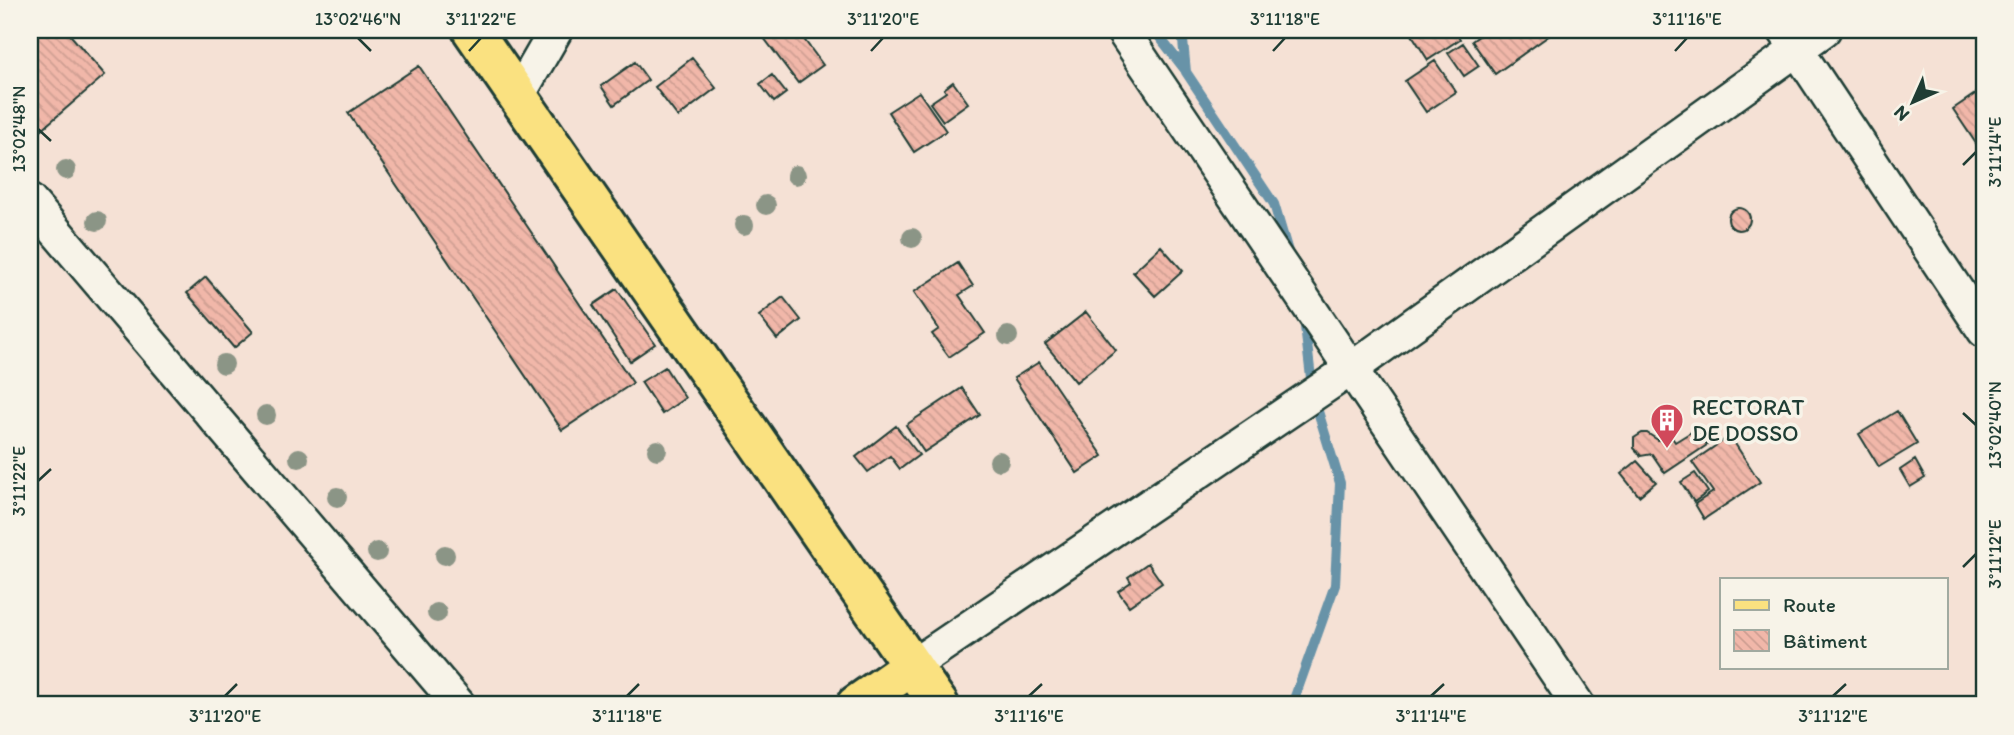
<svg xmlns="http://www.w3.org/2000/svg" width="2014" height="735" font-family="Itim,sans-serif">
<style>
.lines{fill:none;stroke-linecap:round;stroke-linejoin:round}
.stream{stroke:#6893a8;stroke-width:10}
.building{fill:url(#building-back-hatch);stroke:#1f3d34;stroke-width:2}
.minor-casing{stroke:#1f3d34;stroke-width:37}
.major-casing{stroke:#1f3d34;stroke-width:44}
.highway-casing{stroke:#1f3d34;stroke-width:44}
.minor{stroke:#f7f3e8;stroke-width:32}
.major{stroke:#fae180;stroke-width:38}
.highway{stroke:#fae180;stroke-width:38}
.tree{fill:#8b9586}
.ticks{fill:none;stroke:#1f3d34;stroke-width:2.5}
.labels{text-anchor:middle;stroke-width:7;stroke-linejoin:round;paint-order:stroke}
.poi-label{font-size:23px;fill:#1f3d34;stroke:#f7f3e8;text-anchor:start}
.neatline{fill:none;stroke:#1f3d34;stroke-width:2.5}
.ticks-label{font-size:18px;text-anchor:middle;fill:#1f3d34}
</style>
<defs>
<pattern id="building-back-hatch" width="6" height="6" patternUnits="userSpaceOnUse" patternTransform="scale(1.75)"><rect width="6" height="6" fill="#f1b7a9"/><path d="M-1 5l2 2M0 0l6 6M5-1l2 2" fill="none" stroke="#ce9e92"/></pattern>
</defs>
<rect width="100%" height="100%" fill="#f5e1d5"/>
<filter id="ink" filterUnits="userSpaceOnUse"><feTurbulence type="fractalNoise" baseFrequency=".0143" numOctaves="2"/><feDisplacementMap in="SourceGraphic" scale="14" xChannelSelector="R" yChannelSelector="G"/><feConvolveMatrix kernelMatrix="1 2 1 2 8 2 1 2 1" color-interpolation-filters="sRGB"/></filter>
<g filter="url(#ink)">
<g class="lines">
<path class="stream" d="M1154 30 1186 71
M1182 30 1186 72 1274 204 1289 255
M1292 705 1335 585 1340 483 1313 395 1304 318"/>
</g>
<path class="building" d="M30 30H66L105 75 41 130 30 117Z
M758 30H797L823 65 798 83Z
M1409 30H1454L1460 39 1428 60Z
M1487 30H1557L1495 74 1472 41Z
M1463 43 1479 66 1464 76 1448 53Z
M692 58 716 88 678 117 655 87Z
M1435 61 1456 92 1426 112 1405 81Z
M635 62 648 80 614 105 601 86Z
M419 66 633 383 562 430 348 113Z
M772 75 786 93 774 102 760 84Z
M953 82 968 103 943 121 930 103 946 92 944 89Z
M1984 88V140L1977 145 1953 109Z
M919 92 946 131 914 152 888 112Z
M1728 219a11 11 0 1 1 22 0a11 11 0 1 1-22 0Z
M1161 246 1183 271 1155 296 1133 272Z
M958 263 973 286 959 295 985 333 949 357 932 334 939 329 914 292Z
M206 277 253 332 234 348 187 293Z
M617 289 655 344 630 361 593 305Z
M783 297 801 320 777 339 759 316Z
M1086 312 1116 350 1076 382 1045 344Z
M1039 362 1103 456 1077 473 1014 378Z
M665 367 685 398 662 414 641 382Z
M962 388 980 415 924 452 906 425Z
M1897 411 1917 444 1879 467 1859 434Z
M896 426 919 455 900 469 890 456 868 472 856 457Z
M1696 429 1707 445 1665 473 1652 454 1641 456 1634 448V438L1642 433H1647L1658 440 1669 433 1675 442Z
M1730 436 1760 482 1704 519 1695 504 1713 492 1692 462Z
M1915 460 1925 478 1910 487 1900 470Z
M1637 461 1656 482 1639 496 1621 474Z
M1695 473 1708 492 1694 502 1681 482Z
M1148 563 1162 583 1129 606 1118 591 1131 582 1128 577Z"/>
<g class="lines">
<defs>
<path id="minor" d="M1122 30 1578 705
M1784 30 1984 331
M518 96 556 30
M30 201 459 705
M912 666 1351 369 1824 30"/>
<path id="major" d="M856 705 912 666"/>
<path id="highway" d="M472 30 939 705"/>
</defs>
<use href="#minor" class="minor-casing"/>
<use href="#major" class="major-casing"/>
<use href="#highway" class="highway-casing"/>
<use href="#minor" class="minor"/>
<use href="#major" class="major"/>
<use href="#highway" class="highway"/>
</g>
<g class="tree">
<circle cx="66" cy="170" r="10"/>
<circle cx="796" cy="175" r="10"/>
<circle cx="766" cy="205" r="10"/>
<circle cx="97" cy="221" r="10"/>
<circle cx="744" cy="225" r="10"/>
<circle cx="912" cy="238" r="10"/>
<circle cx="1008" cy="336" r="10"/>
<circle cx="224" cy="364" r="10"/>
<circle cx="266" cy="415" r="10"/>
<circle cx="657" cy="450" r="10"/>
<circle cx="299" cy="458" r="10"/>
<circle cx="999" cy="461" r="10"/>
<circle cx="337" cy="497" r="10"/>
<circle cx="377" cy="552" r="10"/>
<circle cx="445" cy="555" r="10"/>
<circle cx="437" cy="613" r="10"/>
</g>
</g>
<path class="ticks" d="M358 38 371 51M469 51 481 38M871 51 883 38M1273 51 1285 38M1675 51 1687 38M38 129 51 141M1963 165 1976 152M1963 413 1976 425M38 481 51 469M1963 567 1976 554M225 696 237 684M627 696 639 684M1029 696 1042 684M1431 696 1444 684M1833 696 1846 684"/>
<defs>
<symbol id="building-pin" viewBox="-11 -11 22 30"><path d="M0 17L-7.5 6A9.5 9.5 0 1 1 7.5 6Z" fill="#d1495b" stroke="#f7f3e8"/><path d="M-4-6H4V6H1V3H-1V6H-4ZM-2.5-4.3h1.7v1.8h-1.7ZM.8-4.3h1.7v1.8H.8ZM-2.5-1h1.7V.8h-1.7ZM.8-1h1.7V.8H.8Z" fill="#fff"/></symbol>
</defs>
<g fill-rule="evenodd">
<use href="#building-pin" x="1648" y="401" width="38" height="52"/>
</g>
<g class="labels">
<g class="poi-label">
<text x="1692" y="415">RECTORAT<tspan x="1692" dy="26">DE DOSSO</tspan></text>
</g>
</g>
<rect width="2014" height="735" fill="none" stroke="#f7f3e8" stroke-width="77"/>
<rect x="1720" y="578" width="228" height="91" fill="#f7f3e8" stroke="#a1aaa0" stroke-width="2"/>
<rect x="1734" y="600" width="35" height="10" fill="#fae180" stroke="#a1aaa0" stroke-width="2"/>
<text x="1783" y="612" font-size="21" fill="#1f3d34">Route</text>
<rect x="1734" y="630" width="35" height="21" fill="url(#building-back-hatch)" stroke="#a1aaa0" stroke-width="2"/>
<text x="1783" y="648" font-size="21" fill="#1f3d34">Bâtiment</text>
<g transform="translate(1913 102) rotate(225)" stroke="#f7f3e8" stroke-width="5" paint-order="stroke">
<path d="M0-5L12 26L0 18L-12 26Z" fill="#1f3d34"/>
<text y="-10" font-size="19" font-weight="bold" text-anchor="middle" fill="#1f3d34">N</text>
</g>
<rect x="38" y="38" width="1938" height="658" class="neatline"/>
<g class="ticks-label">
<text x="358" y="25">13°02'46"N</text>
<text x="481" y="25">3°11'22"E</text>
<text x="883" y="25">3°11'20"E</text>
<text x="1285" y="25">3°11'18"E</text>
<text x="1687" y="25">3°11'16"E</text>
<text transform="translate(19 129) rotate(-90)" y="6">13°02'48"N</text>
<text transform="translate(1995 152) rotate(-90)" y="6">3°11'14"E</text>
<text transform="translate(1995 425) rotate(-90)" y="6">13°02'40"N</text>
<text transform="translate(19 481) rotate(-90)" y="6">3°11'22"E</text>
<text transform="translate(1995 554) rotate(-90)" y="6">3°11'12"E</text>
<text x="225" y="722">3°11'20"E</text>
<text x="627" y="722">3°11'18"E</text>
<text x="1029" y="722">3°11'16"E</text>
<text x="1431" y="722">3°11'14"E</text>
<text x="1833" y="722">3°11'12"E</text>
</g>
</svg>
